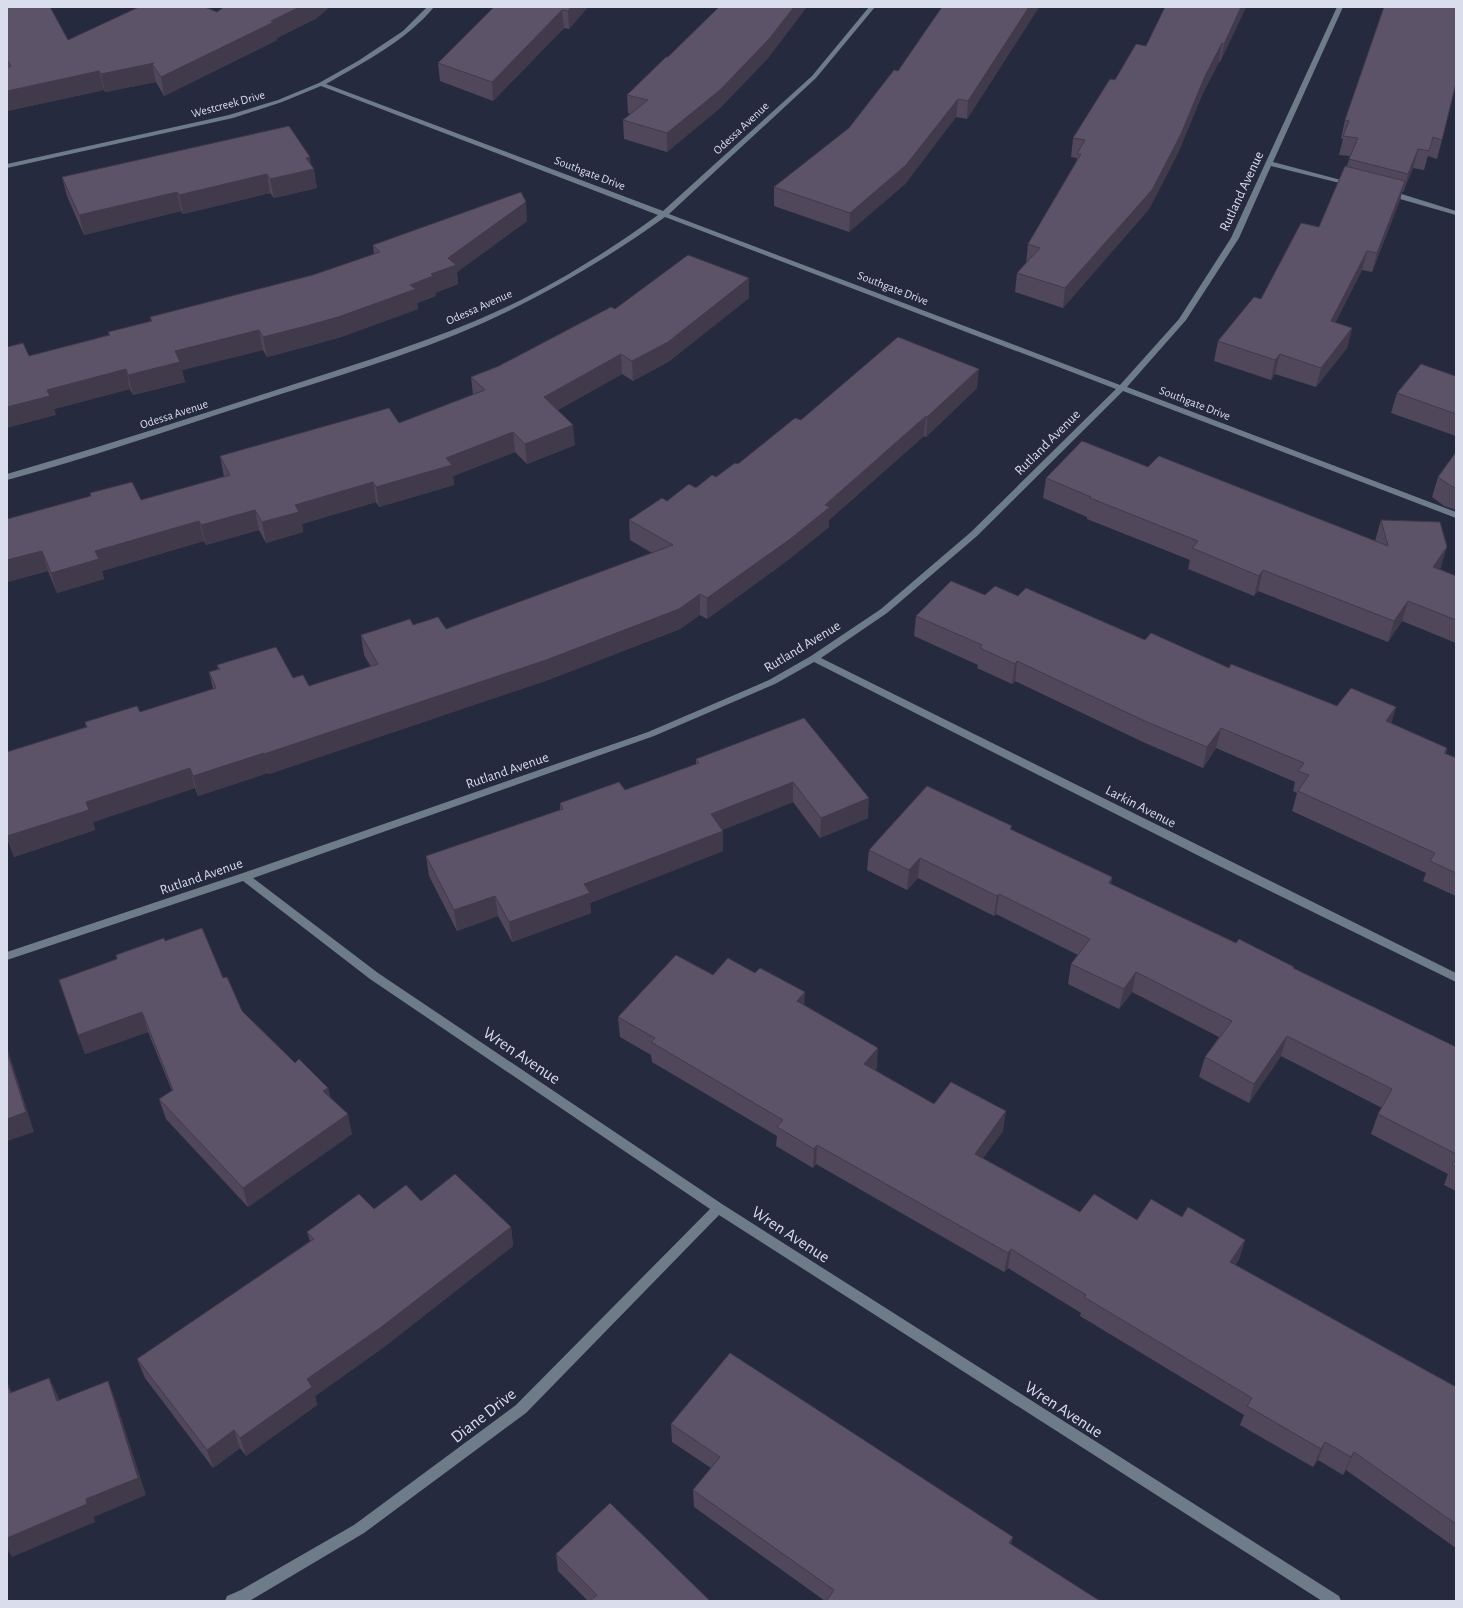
<svg xmlns="http://www.w3.org/2000/svg" width="1463" height="1608" font-family="'Alegreya Sans',sans-serif">
<style>
.lines{fill:none;stroke-linecap:round;stroke-linejoin:round}
.minor{fill:#6e7c89;fill-rule:evenodd}
.wall{fill:#50475a}
.shaded-wall{fill:#413a4a}
.building{fill:#5d5369;stroke:#413a4a}
.labels{text-anchor:middle;stroke-width:3.5;stroke-linejoin:round;paint-order:stroke}
.far-street-label{font-size:12px;fill:#daddeb;stroke:#262a3f}
.street-label{font-size:14px;fill:#daddeb;stroke:#262a3f}
.near-street-label{font-size:17px;fill:#daddeb;stroke:#262a3f}
</style>
<rect width="100%" height="100%" fill="#262a3f"/>
<g class="lines">
<path class="minor" d="M427 7H434C406 41 364 62 326 84L663 211 812 76 869 7H875L816 78 669 214 1120 385 1179 319 1231 238 1337 7H1343L1273 162 1356 184 1352 186 1271 166 1239 238 1186 320 1127 387 1456 512V518L1123 391 977 536 887 613 821 658 1456 973V982L1215 864 814 662 775 684 654 736 253 878 378 973 722 1204 1339 1596 1341 1601H1322L719 1215 526 1413 364 1533 251 1600 225 1601 227 1596 241 1590 354 1525 516 1405 710 1209 370 979 243 881 7 960V952L240 874 648 732 769 680 811 656 881 609 971 532 1116 389 665 217C608 258 547 294 483 323 409 356 327 379 250 404 169 430 89 458 7 480V474C94 449 181 421 267 393 337 370 407 349 475 321 540 294 602 256 658 215L321 86 282 102 233 118 7 168V164L229 115 278 100 319 83 358 61 403 31Z
M1386 191H1392L1456 211V215L1386 195Z"/>
</g>
<path class="wall" d="M7 7 68 40 217 12 317 18 277 38V40L164 96 156 82 105 92 104 90 7 111Z
M494 7H588L569 29 564 28 493 101 440 81 438 63Z
M1039 7 967 119 956 117 905 184 849 232 774 206V187L849 128 898 71Z
M1246 7 1220 62H1219L1202 95 1178 153 1149 209 1063 308 1015 292 1017 273 1026 264 1028 244 1076 162 1077 158 1071 157 1073 138 1115 80 1146 46Z
M1384 7 1442 140 1437 159 1428 156 1424 170 1413 168 1403 192H1402L1400 200 1372 272 1362 270 1335 323 1352 328 1347 348 1316 387 1275 374 1271 380 1214 361 1218 341 1261 299 1319 227 1347 166 1350 156 1339 155 1343 139 1341 138 1345 120Z
M668 57H769L720 108 667 152 624 139 623 120 631 114 628 113 627 95Z
M311 166 317 188 274 198 270 193 183 214 181 211 84 235 67 196 62 177Z
M527 221 457 272 458 284 435 293 436 296 417 303 418 309 341 337 309 346 267 357 263 350 182 370 185 382 133 395 130 389 54 409 56 415 29 356 109 335 108 332 151 322 150 317 313 275 374 254 373 245Z
M749 278V298L668 362 633 381 622 374 558 410 575 445 527 464 515 452 453 476 454 485 379 507 376 502 302 524 303 532 266 543 259 530 206 545 204 541 102 571 104 579 57 593 48 571 7 582 90 496V493L141 500 224 477 220 456 399 423 473 395 471 377 499 366 615 309Z
M1456 375V436L1391 413 1397 393 1455 376Z
M977 388 926 437 924 436 829 520V527L788 560 707 619 700 615 680 629 548 680 269 774 268 773 198 796 195 788 93 822 95 830 14 857 7 838V752L86 727 85 722 140 712 213 689 209 672 218 669 217 665 293 678 309 686 371 667 364 655 361 635 413 625 446 629 652 553 630 540 629 520 716 477 738 464 801 420Z
M1456 452V510L1444 506 1432 497 1438 477Z
M1148 467 1375 541 1381 520 1441 567 1440 569 1456 576V643L1402 621 1388 642 1258 591 1254 596 1188 569 1190 560 1087 519V517L1043 498 1046 478Z
M985 595 1018 596 1145 640 1229 668 1337 706 1396 707 1391 723 1447 748 1446 754 1456 758V896L1423 881 1426 873 1292 811 1297 793 1293 791 1295 782 1216 748 1203 768 1143 742 1015 681 1012 684 977 668 978 665 914 636 916 616Z
M804 718 868 818 820 838 793 802 722 830 723 831V851L590 903 591 913 512 942 498 916 457 931 429 876 426 856 560 810V803L625 790 696 764V759Z
M1012 830 1112 877 1111 884 1236 943 1293 968 1456 1047V1191L1444 1185 1448 1174 1371 1134 1378 1114 1382 1108 1281 1056 1249 1103 1199 1077 1205 1057 1219 1037 1132 992 1119 1009 1068 984 1071 964 1078 955 996 914 994 916 918 878 907 890 867 870 869 850Z
M165 941 223 978 242 1011 295 1063 328 1088 330 1097 352 1134 248 1207 166 1119 159 1099 172 1091 148 1032 85 1054 59 980 117 960Z
M713 975 804 1005 877 1068 874 1070 934 1104 1003 1131 983 1158 1080 1212 1137 1220 1182 1217 1245 1240 1239 1259 1235 1265 1456 1387V1548L1346 1470 1343 1475 1318 1460 1313 1467 1240 1425 1244 1415 1080 1316 1081 1313 1008 1268 1004 1272 816 1164 813 1168 776 1146 777 1136 652 1062 651 1055 620 1037 618 1017Z
M421 1201 511 1227 513 1246 384 1347 315 1396 317 1405 246 1456 240 1448 213 1468 145 1378 137 1359 310 1241 307 1232 374 1209Z
M671 1424 1011 1544 1100 1601H825L694 1507 693 1490 711 1468 672 1442Z
M556 1554 710 1601H588L558 1571Z"/>
<path class="shaded-wall" d="M300 7H330L317 18 277 38V40L164 96 161 77 271 21Z
M571 7H588L569 29 568 11Z
M794 7H807L769 57 720 108 667 152V133Z
M1029 7H1039L967 119 968 101Z
M1241 7H1246L1220 62 1224 44Z
M562 10 564 28 493 101 492 82Z
M1222 43 1219 62 1202 95 1178 153 1149 209 1063 308 1065 288 1205 76Z
M154 63 152 64 156 82 105 92 101 74Z
M99 71 104 90 7 111V91Z
M958 99 956 117 905 184 849 232 850 213Z
M1418 149 1413 168 1403 192 1408 174Z
M310 157 312 170 314 169 317 188 274 198 270 179 306 158Z
M267 174 270 193 183 214 179 195Z
M1405 181 1400 200 1372 272 1377 253Z
M177 192 181 211 84 235 79 215Z
M526 202 527 221 457 272 458 284 435 293 436 296 417 303 418 309 341 337 267 357 263 337 410 285 431 274 448 258Z
M1367 251 1362 270 1326 341 1331 321Z
M749 278V298L668 362 633 381 632 361Z
M1352 328 1347 348 1316 387 1321 368Z
M259 330 263 350 182 370 185 382 133 395 128 375 175 351Z
M621 354 622 374 545 417 544 397Z
M1280 354 1275 374 1271 380 1275 360Z
M126 369 130 389 54 409 56 415 7 428V407L47 390Z
M979 369 977 388 926 437 927 417Z
M926 416 924 436 829 520V527L788 560 707 619V598L825 505Z
M573 425 575 445 527 464 525 444Z
M513 432 515 452 453 476 454 485 379 507 376 487 446 458Z
M373 482 376 502 302 524 303 532 266 543 262 522 295 505Z
M255 510 259 530 206 545 201 525Z
M199 521 204 541 102 571 104 579 57 593 51 573 95 551Z
M1447 547 1441 567 1427 587 1433 567Z
M42 551 48 571 7 582V560Z
M1263 570 1258 591 1254 596 1259 576Z
M700 594V615L680 629 548 680 269 774 264 754Z
M1408 601 1402 621 1388 642 1394 621Z
M1017 661 1015 681 1012 684 1015 664Z
M1396 707 1390 728 1386 721Z
M1221 728 1216 748 1203 768 1207 747Z
M264 753 268 773 198 796 193 776Z
M190 768 195 788 93 822 95 830 14 857 7 836 86 802Z
M793 782V802L711 834V814Z
M869 798 868 818 820 838 821 818Z
M723 831V851L590 903 591 913 512 942 509 922 584 884Z
M920 858 918 878 907 890 909 870Z
M1112 877 1108 898 1109 883Z
M999 894 996 914 994 916 997 896Z
M495 896 498 916 457 931 454 910Z
M1136 972 1132 992 1119 1009 1124 989Z
M805 992 804 1012 797 1001Z
M142 1012 148 1032 85 1054 78 1035Z
M1287 1036 1281 1056 1249 1103 1254 1084Z
M7 1047 34 1132 7 1141Z
M878 1048 877 1068 862 1084 864 1064Z
M328 1088 333 1108 323 1091Z
M1006 1111 1003 1131 972 1173 975 1154Z
M348 1114 352 1134 248 1207 243 1188Z
M817 1145 816 1164 813 1168 814 1149Z
M511 1227 513 1246 384 1347 315 1396 317 1405 246 1456 240 1438 307 1379Z
M1245 1240 1239 1259 1225 1281 1230 1262Z
M1011 1249 1008 1268 1004 1272 1008 1253Z
M49 1378 58 1396 65 1419 57 1401Z
M108 1381 115 1399 146 1495 94 1517 95 1522 12 1557 7 1549V1538L86 1499Z
M7 1382 16 1400 10 1393Z
M234 1430 240 1448 213 1468 207 1450Z
M1325 1442 1318 1460 1313 1467 1321 1449Z
M1354 1452 1346 1470 1343 1475 1351 1457Z
M1013 1537 1009 1554V1543Z"/>
<path class="building" d="M7 7H50L68 40 139 7H205L217 12 224 7H300L271 21 274 22 161 77 152 64 154 63 101 74 99 71 7 91V68L11 66 7 60Z
M494 7H571L568 11 562 10 492 82 438 63Z
M719 7H794L769 39 720 90 667 133 623 120 648 100 627 95 666 57H668Z
M942 7H1029L968 101 958 99 906 165 850 213 774 187 849 128 894 70 898 71Z
M1165 7H1241L1224 44 1222 43 1205 76 1181 134 1152 190 1065 288 1017 273 1040 248 1028 244 1081 154H1077L1085 140 1073 138 1110 79 1115 80 1136 44 1146 46Z
M1384 7H1456V83L1442 140 1433 137 1429 151 1418 149 1408 174 1349 159 1358 138 1343 136 1349 121 1345 120Z
M289 126 310 157 306 158 314 169 270 179 267 174 179 195 177 192 79 215 62 177Z
M1345 166 1405 181 1377 253 1367 251 1331 321 1352 328 1321 368 1280 354 1275 360 1218 341 1254 297 1261 299 1301 223 1319 227Z
M521 192 526 202 448 258 456 265 431 274 433 276 410 285 416 289 338 317 306 326 263 337 259 330 175 351 180 362 128 375 126 369 47 390 50 396 7 407V347L23 343 29 356 110 335 108 332 152 321 150 317 313 275 380 252 373 245Z
M688 255 749 278 668 342 632 361 621 354 544 397 573 425 525 444 513 432 446 458 452 465 376 487 373 482 295 505 299 512 262 522 255 510 201 525 199 521 95 551 99 559 51 573 42 551 7 560V519L91 496 90 493 132 482 141 500 230 475 220 456 389 408 399 423 485 390 471 377 499 366 611 307 615 309Z
M898 337 979 369 927 417 926 416 825 505 830 507 789 540 707 598 700 594 679 609 546 660 264 754V753L193 776 190 768 86 802 89 810 7 836V752L87 727 85 722 137 706 140 712 216 688 209 672 220 669 217 665 276 647 293 678 303 675 309 686 378 664 361 635 410 619 413 625 438 617 446 629 673 545 629 520 662 498 667 501 689 484 696 488 712 475 716 477 735 463 738 464 795 418 801 420Z
M1421 364 1455 376 1456 375V414L1397 393Z
M1082 441 1148 467 1159 456 1388 546 1381 520 1440 522 1447 547 1433 567 1456 576V620L1408 601 1394 621 1263 570 1259 576 1192 548 1198 541 1090 498 1091 497 1046 478Z
M1456 452V488L1451 486 1438 477Z
M951 581 985 595 995 586 1018 596 1026 588 1145 640 1151 633 1229 668 1231 664 1337 706 1351 688 1396 707 1386 721 1447 748 1444 753 1456 758V873L1430 861 1435 853 1298 791 1309 775 1298 771 1304 763 1221 728 1207 747 1147 722 1017 661 1015 664 980 648 982 645 916 616Z
M804 718 869 798 821 818 793 782 711 814 723 831 584 884 590 893 509 922 495 896 454 910 426 856 563 809 560 803 619 782 625 790 699 763 696 759Z
M927 786 1012 826 1010 829 1112 877 1109 883 1236 943 1239 939 1294 967 1293 968 1456 1047V1154L1378 1114 1392 1089 1287 1036 1254 1084 1205 1057 1232 1021 1136 972 1124 989 1071 964 1090 939 999 894 997 896 920 858 909 870 869 850Z
M202 928 223 978 227 977 242 1011 295 1063 299 1059 328 1088 323 1091 348 1114 243 1188 159 1099 173 1090 142 1012 78 1035 59 980 117 959 116 955 164 938 165 941Z
M676 955 713 975 728 958 755 973 760 968 805 992 797 1001 878 1048 864 1064 934 1104 951 1082 1006 1111 975 1154 1080 1212 1094 1194 1137 1220 1151 1199 1182 1217 1188 1207 1245 1240 1230 1262 1456 1387V1524L1354 1452 1351 1457 1325 1442 1321 1449 1247 1406 1252 1398 1084 1297 1086 1295 1011 1249 1008 1253 817 1145 814 1149 777 1127 783 1120 651 1042 655 1038 618 1017Z
M7 1052 26 1112 7 1119Z
M1456 1159V1167L1452 1165Z
M455 1174 511 1227 380 1328 307 1379 312 1387 240 1438 234 1430 207 1450 137 1359 314 1239 307 1232 359 1194 374 1209 406 1185 421 1201Z
M730 1353 1013 1537 1009 1543 1100 1601H828L827 1600 834 1590 693 1490 720 1457 671 1424Z
M49 1378 57 1401 108 1381 138 1478 86 1499 87 1504 7 1538V1382L10 1393Z
M610 1503 710 1601H590L597 1595 556 1554Z"/>
<g class="labels">
<g class="far-street-label">
<text transform="translate(228 104) rotate(-15)" y="4">Westcreek Drive</text>
<text transform="translate(741 128) rotate(-43)" y="4">Odessa Avenue</text>
<text transform="translate(590 173) rotate(21)" y="4">Southgate Drive</text>
<text transform="translate(893 288) rotate(21)" y="4">Southgate Drive</text>
<text transform="translate(479 307) rotate(-24)" y="4">Odessa Avenue</text>
<text transform="translate(1195 403) rotate(21)" y="4">Southgate Drive</text>
<text transform="translate(174 414) rotate(-18)" y="4">Odessa Avenue</text>
</g>
<g class="street-label">
<text transform="translate(1241 191) rotate(-65)" y="5">Rutland Avenue</text>
<text transform="translate(1047 442) rotate(-45)" y="5">Rutland Avenue</text>
<text transform="translate(802 646) rotate(-31)" y="5">Rutland Avenue</text>
<text transform="translate(507 770) rotate(-19)" y="5">Rutland Avenue</text>
<text transform="translate(1141 806) rotate(27)" y="5">Larkin Avenue</text>
<text transform="translate(201 876) rotate(-19)" y="5">Rutland Avenue</text>
</g>
<g class="near-street-label">
<text transform="translate(522 1055) rotate(34)" y="6">Wren Avenue</text>
<text transform="translate(791 1234) rotate(33)" y="6">Wren Avenue</text>
<text transform="translate(1064 1409) rotate(33)" y="6">Wren Avenue</text>
<text transform="translate(483 1415) rotate(-38)" y="6">Diane Drive</text>
</g>
</g>
<rect width="1463" height="1608" fill="none" stroke="#daddeb" stroke-width="16"/>
</svg>
